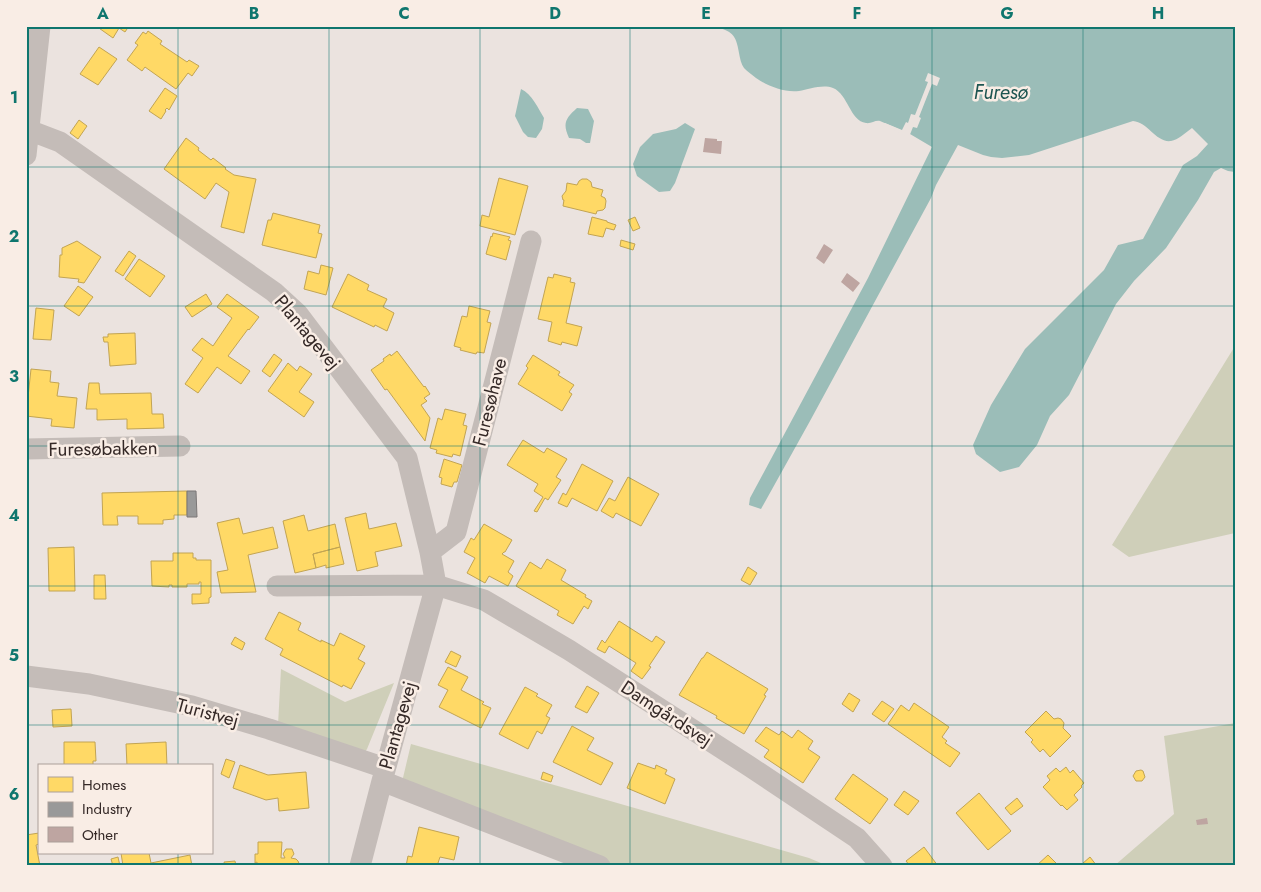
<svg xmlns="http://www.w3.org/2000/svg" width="1261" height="892" font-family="Jost,sans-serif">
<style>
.green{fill:#cfcfb9}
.water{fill:#9bbdb8}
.pier{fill:#ebe3df}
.homes{fill:#ffd966;stroke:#c2a453}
.industry{fill:#999;stroke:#7b7777}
.building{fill:#bea5a1}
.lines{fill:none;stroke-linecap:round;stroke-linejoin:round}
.minor{stroke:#c4bcb8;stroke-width:21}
.grid{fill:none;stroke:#0f766e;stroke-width:1;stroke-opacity:0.55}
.labels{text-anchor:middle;stroke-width:5;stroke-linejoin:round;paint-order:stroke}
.street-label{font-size:19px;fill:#352927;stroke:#f9ede5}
.water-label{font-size:20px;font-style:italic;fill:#1d5551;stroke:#f9ede5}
.neatline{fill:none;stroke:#0f766e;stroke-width:2}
.grid-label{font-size:16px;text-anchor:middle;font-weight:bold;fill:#0f766e}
</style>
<rect width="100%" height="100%" fill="#ebe3df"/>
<path class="green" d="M1235 346V533L1129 557 1112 545Z
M281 669 345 702 394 683 367 749 365 752 278 725Z
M1235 723V866H1114L1174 814 1164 736Z
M411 744 809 858 828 866H618L603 862 402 782Z"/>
<path class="water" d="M713 26H1235V172L1228 171 1221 168 1214 172 1198 200 1166 248 1134 281 1116 304 1069 395 1050 416 1037 445 1019 467 1000 472 976 454 973 445 991 405 1025 349 1104 270 1118 245 1143 239 1183 165 1197 156 1208 144 1192 128C1185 133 1178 140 1171 141 1156 143 1148 122 1133 121L1029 155 1002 158 991 157 983 155 958 145 936 185 931 198 810 421 761 509 749 505 750 498 868 278 932 147 910 134 880 121C875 120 871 124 866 123 850 121 848 94 833 88 823 84 809 89 799 91 785 93 767 86 756 78 752 75 747 71 744 68 741 64 740 58 739 53 736 34 732 31 713 26Z
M521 89C532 94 538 108 544 118L542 129 536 138 528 137 523 132 515 116Z
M577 108 588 109 594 121 590 143H586L580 139 569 138C562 123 566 118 577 108Z
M685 123 695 129 675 183 670 191 659 192 637 176 633 164 640 147 653 134 676 129Z"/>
<path class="pier" d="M928 73 940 78 937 86 932 84 919 117 921 118 917 128 913 127 909 137 884 126 885 123 902 130 906 122 908 123 911 114 915 115 928 82 925 81Z"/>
<path class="homes" d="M96 26H129L125 32 119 28 113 38Z
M148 31 162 41 160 44 187 62 189 60 199 66 192 76 188 73 176 89 145 67 142 71 127 60 138 45 135 43 143 32 146 34Z
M99 47 117 59 98 85 80 74Z
M165 88 177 96 169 110 167 108 165 110 166 111 161 119 149 111Z
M79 120 87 126 78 139 70 133Z
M186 138 199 148 198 150 211 160 213 158 226 168 225 169 234 175 256 179 244 233 221 227 229 192 216 183 205 199 164 169Z
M499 178 528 186 515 235 480 226 482 215 489 217Z
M582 179H587L591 182 592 187 603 190 601 196 605 198 606 201 605 208 603 210 597 211 596 214 563 206 564 200H563L562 196 566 191 567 183 577 185 579 181Z
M273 213 320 225 318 233 322 234 316 258 262 245 268 220H271Z
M592 217 607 221V222L616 225 614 230 606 228 603 237 588 234Z
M635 217 640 228 633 231 628 220Z
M493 233 510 237 508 240 511 241 506 260 486 254 491 236 492 237Z
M621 240 635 244 633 250 620 246Z
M77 241 101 257 84 283 78 282 79 279 59 277 60 255H62V248Z
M129 251 136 256 123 276 115 271Z
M139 259 165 276 150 297 125 279Z
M321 265 333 268 326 295 304 289 308 271 319 274Z
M348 274 369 285 367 290 387 299 383 307 394 313 387 331 375 325 374 327 332 307Z
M554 274 571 278 570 282 575 283 566 323 582 327 577 346 562 342 561 345 548 341 552 322 538 319 548 277 553 278Z
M78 286 93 297 79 316 64 306Z
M206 294 212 304 192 317 185 307Z
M227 294 259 317 249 330 248 329 228 356 250 371 241 384 217 367 198 393 185 384 203 358 192 350 202 338 213 346 232 318 217 307Z
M469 306 490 311 487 322 491 323 484 353 477 352 476 354 460 350 461 348 454 346 462 316 467 317Z
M36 308 54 310 51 340 33 339Z
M135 333 136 364 110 366 108 342H104L103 337H108V334Z
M397 351 424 387 425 386 430 394 424 398 427 401 421 405 430 418 425 441 387 389 385 390 371 370 384 361 383 359 390 354 391 356Z
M274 354 282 360 270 377 262 371Z
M533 355 560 372 558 375 574 385 569 392 572 394 562 411 518 384 528 368 526 366Z
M288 363 297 371 300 366 312 374 299 392 314 402 304 417 268 391Z
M31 369 51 371 50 382 59 383 57 396 77 398 74 428 51 426 52 419 26 416Z
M89 383H99L100 394 151 393 152 414H163L164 428 127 429V419L97 420V409H86Z
M445 409 466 414 463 425 467 426 460 456 453 454 452 457 436 453 437 450 430 448 438 418 442 420Z
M523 440 544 453 547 448 567 459 556 477 561 480 548 500 545 498 537 512 534 511 543 497 534 491 538 484 507 465Z
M444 459 462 465 457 482H454L452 487 441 484 442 478 439 477Z
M582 464 613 481 597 511 572 498 567 507 558 503 563 493 566 495Z
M628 477 659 494 641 526 616 513 613 518 601 511 609 498 615 501Z
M187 491V515H174V519L163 520V524H138V516H117L118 525H103L102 493Z
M366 513 369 529 396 523 402 546 375 552 378 566 357 571 345 518Z
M304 515 308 531 335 524 340 547 313 554 316 568 295 573 283 521Z
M239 518 243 534 273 527 278 548 248 555 256 592 221 593 217 572 228 570 217 523Z
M484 524 512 540 505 552H504L502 554 514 561 508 572 513 576 508 586 489 576 485 583 467 573 475 558 464 552 471 538 474 540Z
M74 547 75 591H49L48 548Z
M340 547 344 564 326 568V565L316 568 313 554Z
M173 553H193V558H196V560H211V597L209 598V603L192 604V594H201V582H199V584H187V587H172V585H169V587L152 586 151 561H173Z
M547 559 566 570 561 580 586 595 585 597 592 601 588 609 584 606 573 624 557 615 559 611 516 586 530 562 541 569Z
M748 567 757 573 750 585 741 580Z
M94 575H105L106 599H94Z
M279 612 301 623 298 630 321 642V640L334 646 340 633 365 646 358 659 365 663 351 689 343 685 342 687 280 655 283 649 265 639Z
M619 621 652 642 656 636 665 642 649 666 651 667 642 679 631 671 636 663 609 646 605 653 597 649 602 640 605 643Z
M235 637 245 643 242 650 231 644Z
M451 651 461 656 456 667 445 662Z
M707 652 768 689 764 695 766 696 744 734 716 718 717 716 679 695 702 658H703Z
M448 667 468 677 461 690 484 702 482 704 491 708 481 728 439 707 448 690 438 685Z
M587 686 599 693 587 713 575 707Z
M525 687 538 694 536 696 552 705 546 716 550 718 542 734 537 731 528 749 499 734Z
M849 693 860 700 853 712 842 704Z
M882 701 894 709 884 722 872 714Z
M914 703 949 727 942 737 947 741 945 743 960 753 950 767 888 724 901 705 909 711Z
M71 709 72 726 53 727 52 710Z
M1046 711 1054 719 1058 718 1061 719 1064 723 1063 728 1071 736 1050 757 1043 749 1040 752 1031 742 1033 740 1025 732Z
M572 726 594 738 587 750 613 763 601 785 553 762Z
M766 727 779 735 782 731 792 738 798 730 813 741 808 749 820 757 803 783 764 757 769 750 755 741Z
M64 742H95L96 761H93V766H64Z
M166 742 167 766H127L126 744Z
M226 759 235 762 229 778 221 774Z
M638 763 655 769 656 765 667 770 665 774 675 779 665 804 627 788Z
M240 765 268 775 306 772 309 808 279 811 278 798 266 800 233 788Z
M1066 767 1070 773 1073 770 1084 783 1081 786 1082 787 1074 795 1078 800 1067 810 1062 805 1061 806 1043 787 1050 780 1047 776 1056 768 1060 772Z
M1141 770 1143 771 1145 777 1142 781H1136L1133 776 1136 771Z
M543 772 553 776 551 782 541 779Z
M853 774 888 799 870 824 835 799Z
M904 791 919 801 908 815 894 805Z
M979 793 1011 831 988 850 956 813Z
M1017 798 1023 806 1011 815 1005 808Z
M419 827 459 837 454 860 440 857 437 866H406L408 856 412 857Z
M39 833V844L36 845 40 866H26V835Z
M258 842H282L281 858H285L283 854 286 849H292L294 854 291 858 296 859 298 861 300 866H257V862L255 863V854H258Z
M924 847 938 866H910L906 861Z
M121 853H149L151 863 190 855 192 866H123Z
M1048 855 1059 866H1036Z
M118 857 120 866H113L111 859Z
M1090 857 1097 866H1083L1082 864Z
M235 861 236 866H225L224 862Z"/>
<path class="industry" d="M187 491H196L197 517H187Z"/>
<path class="building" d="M705 138 717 139V141H722L721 154 703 152Z
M824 244 833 250 824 264 816 258Z
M847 273 860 283 853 292 841 282Z
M1207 818 1208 824 1197 825 1196 820Z"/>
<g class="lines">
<path class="minor" d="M26 129 60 142 274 292 298 314 407 458 430 552 436 585 382 781 360 866
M26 155 40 26
M26 449 180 446
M430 552 456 532 531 241
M277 586 436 585 484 600 569 650 749 766 857 838 882 866
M26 676 89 684 192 706 269 729 385 768
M382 781 600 866"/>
</g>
<path class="grid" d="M178 26V766M329 26V866M480 26V866M630 26V866M781 26V866M932 26V866M1083 26V866M26 167H1235M26 306H1235M26 446H1235M26 586H1235M26 725H1235M178 853V866"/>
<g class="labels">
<g class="street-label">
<text transform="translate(308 332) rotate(50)" y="7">Plantagevej</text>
<text transform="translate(489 402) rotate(-76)" y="7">Furesøhave</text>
<text transform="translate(103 448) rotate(-1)" y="7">Furesøbakken</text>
<text transform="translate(208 712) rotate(15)" y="7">Turistvej</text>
<text transform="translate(667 713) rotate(33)" y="7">Damgårdsvej</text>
<text transform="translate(397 725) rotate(-74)" y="7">Plantagevej</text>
</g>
<g class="water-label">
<text x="1001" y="99">Furesø</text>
</g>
</g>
<rect width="1261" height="892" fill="none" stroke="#f9ede5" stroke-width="55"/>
<rect x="38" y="764" width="175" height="90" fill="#f9ede5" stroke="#ab9f99"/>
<rect x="48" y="777" width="25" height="15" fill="#ffd966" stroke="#ab9f99"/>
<text x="82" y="790" font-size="15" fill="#352927">Homes</text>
<rect x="48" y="802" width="25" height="15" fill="#999999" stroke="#ab9f99"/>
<text x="82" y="814" font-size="15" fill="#352927">Industry</text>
<rect x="48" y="827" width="25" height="15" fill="#bea5a1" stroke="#ab9f99"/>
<text x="82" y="840" font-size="15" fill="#352927">Other</text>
<rect x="28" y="28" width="1206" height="836" class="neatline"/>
<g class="grid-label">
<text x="103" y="19">A</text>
<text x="254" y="19">B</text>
<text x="404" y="19">C</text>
<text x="555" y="19">D</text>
<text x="706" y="19">E</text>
<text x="857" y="19">F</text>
<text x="1007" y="19">G</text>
<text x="1158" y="19">H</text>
<text x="14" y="103">1</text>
<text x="14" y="242">2</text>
<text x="14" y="382">3</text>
<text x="14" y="521">4</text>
<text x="14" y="661">5</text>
<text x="14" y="800">6</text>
</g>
</svg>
